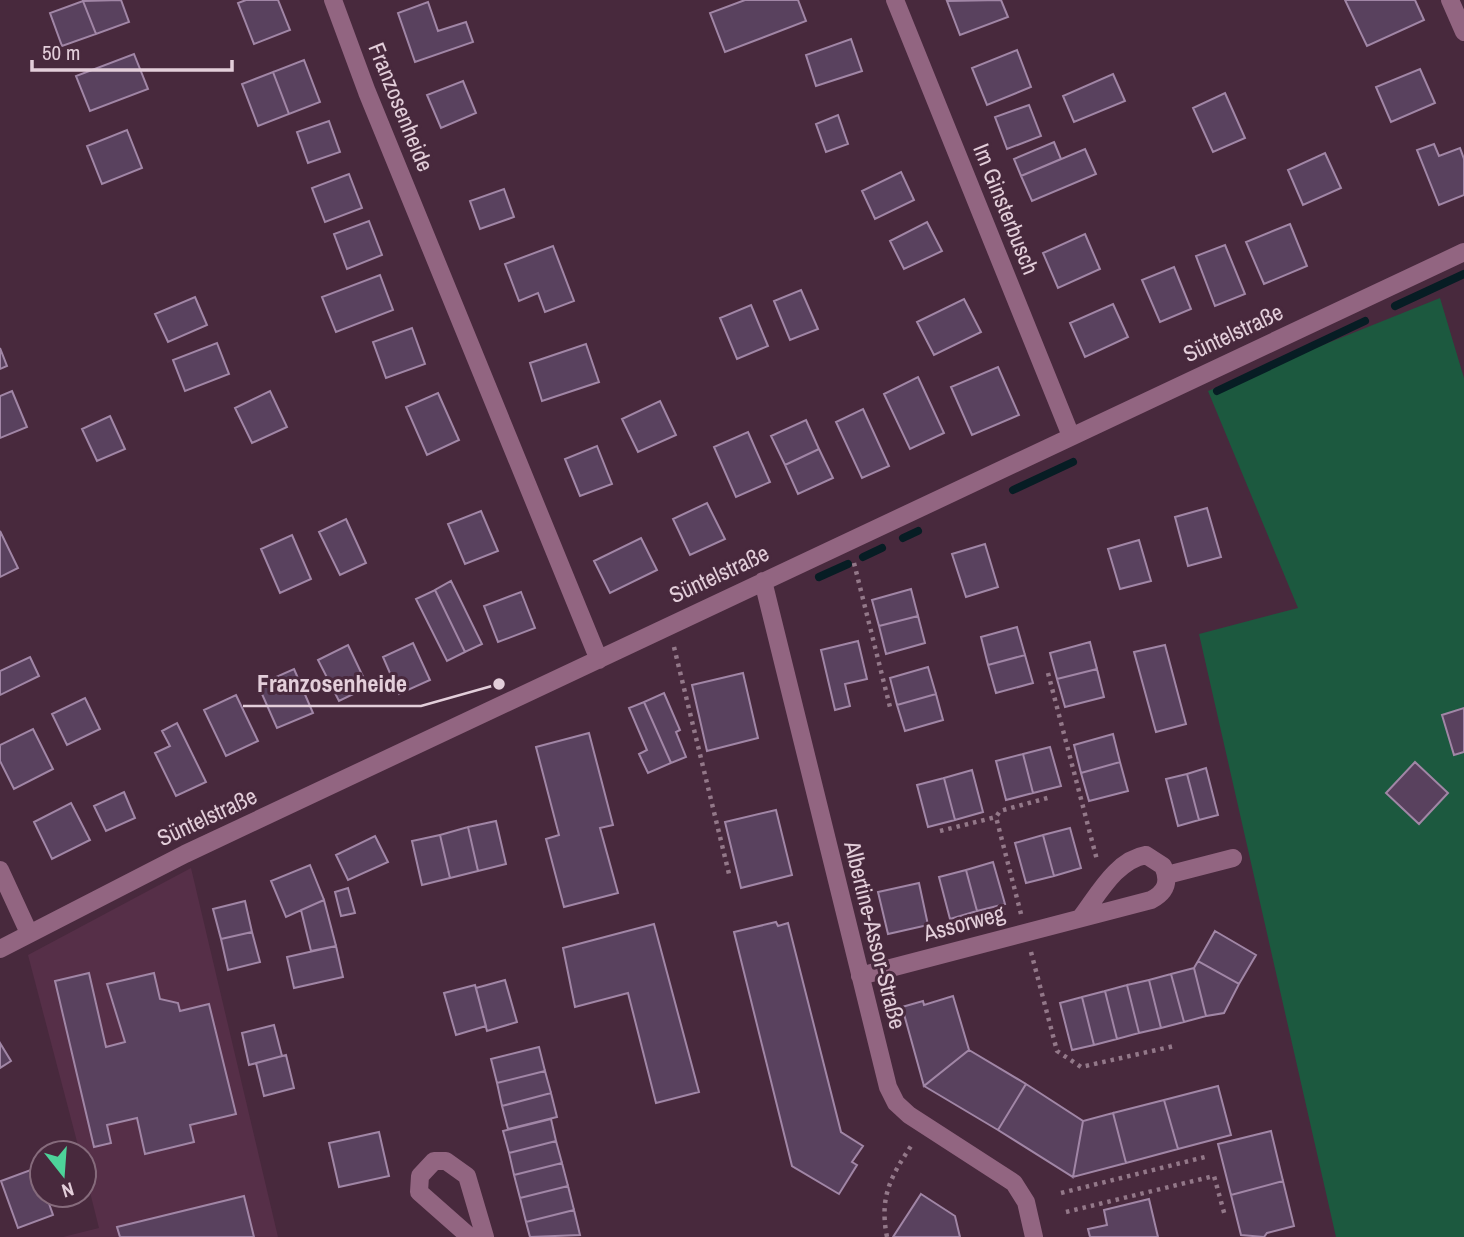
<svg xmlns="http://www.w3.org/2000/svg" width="1464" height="1237" font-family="'Archivo Narrow',sans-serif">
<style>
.built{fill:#562f48}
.green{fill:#1c593f}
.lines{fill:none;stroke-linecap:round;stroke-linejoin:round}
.stream{stroke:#071d24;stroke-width:8}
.building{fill:#59415e;stroke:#a186a6;stroke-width:2}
.path{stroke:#937889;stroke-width:4.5;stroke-dasharray:3.5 5;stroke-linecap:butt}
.minor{stroke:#926581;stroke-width:18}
.labels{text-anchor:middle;stroke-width:6;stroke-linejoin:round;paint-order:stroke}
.street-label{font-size:23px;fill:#e3ceda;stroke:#48293d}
.leader{fill:none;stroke:#e3ceda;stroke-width:2.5}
.callout-dot{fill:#e3ceda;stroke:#48293d;stroke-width:2.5}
.callout-label{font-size:24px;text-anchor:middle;font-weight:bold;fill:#e3ceda;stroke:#48293d;stroke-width:6;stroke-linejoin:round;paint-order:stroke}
</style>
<rect width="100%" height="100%" fill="#48293d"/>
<path class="built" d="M191 868 278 1237H63L99 1228 84 1168V1153H80L28 955Z"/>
<path class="green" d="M1440 298 1464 378V1237H1336L1199 634 1298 608 1208 391Z"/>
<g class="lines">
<path class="stream" d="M1395 306 1464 274
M1217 391 1365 321
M1013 490 1073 462
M903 538 918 531
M863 557 882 548
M819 577 848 564"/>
</g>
<path class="building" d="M121 0 129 22 96 34 83 1Z
M246 0H278L290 30 254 44 238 3Z
M745 0H798L806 21 725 52 710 13Z
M1001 0 1008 17 960 35 947 1Z
M1345 0H1415L1424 20 1367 46Z
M83 1 96 34 62 46 50 13Z
M428 2 438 31 466 22 473 42 415 62 398 13Z
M851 39 862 71 816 86 806 55Z
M1017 50 1031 87 987 105 972 68Z
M134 54 148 89 90 111 76 76Z
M304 60 320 102 289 114 273 72Z
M1420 69 1435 103 1391 122 1376 87Z
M273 72 289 114 258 126 242 84Z
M1113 74 1125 101 1074 122 1063 96Z
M463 81 476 113 441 128 427 95Z
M1225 93 1245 138 1213 152 1193 108Z
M1029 105 1041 136 1007 149 995 117Z
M838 115 848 144 826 152 816 124Z
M329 121 340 152 308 163 297 132Z
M127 130 142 168 102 184 87 146Z
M1054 142 1061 159 1021 176 1014 159Z
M1434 144 1439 156 1460 148 1464 159V195L1439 205 1417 150Z
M1085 149 1096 174 1032 201 1021 176Z
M1325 153 1341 188 1303 205 1288 170Z
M901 172 914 200 875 219 862 191Z
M349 174 362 208 325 222 312 188Z
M504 189 514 217 480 229 470 201Z
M369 221 382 255 347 269 334 234Z
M927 222 942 251 904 269 890 241Z
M1290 224 1307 266 1264 284 1246 242Z
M1085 234 1100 269 1058 288 1043 253Z
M1225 245 1245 294 1215 306 1196 256Z
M553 246 574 301 545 312 538 293 519 301 505 264Z
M1174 267 1191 309 1160 322 1142 280Z
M380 275 393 310 336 332 322 297Z
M801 290 818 329 790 340 774 301Z
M195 297 207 325 168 342 155 314Z
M964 299 981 332 934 355 917 322Z
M1113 304 1128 337 1085 357 1070 323Z
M751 305 768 346 737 359 720 318Z
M412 328 425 364 386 378 373 342Z
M217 343 229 374 185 391 173 360Z
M586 344 599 382 542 401 530 363Z
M0 348 7 366 0 369Z
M998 367 1019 415 972 435 951 387Z
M918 377 944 433 910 449 884 394Z
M12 391 27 427 0 438V396Z
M270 391 287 427 252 443 235 408Z
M438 393 459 440 427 455 406 407Z
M660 401 676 435 638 452 622 419Z
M863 409 889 466 862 478 836 422Z
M110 416 125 449 97 461 82 429Z
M806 420 819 449 785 465 771 436Z
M748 432 770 482 736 497 714 447Z
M597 446 612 484 580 496 565 459Z
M819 449 833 478 798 494 785 465Z
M707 503 725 539 690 555 673 519Z
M1207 508 1221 557 1188 566 1175 517Z
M481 511 498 551 465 564 448 524Z
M346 519 366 563 340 575 319 532Z
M0 531 18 568 0 577Z
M292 535 311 579 280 593 261 549Z
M641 538 657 570 610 593 594 561Z
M1139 540 1151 581 1120 589 1108 549Z
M985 544 998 587 966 597 952 554Z
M451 581 482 644 465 652 435 590Z
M911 589 918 616 879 626 872 600Z
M435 590 465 652 447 661 416 599Z
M521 592 535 628 498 642 484 606Z
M918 616 925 643 886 654 879 626Z
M1017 627 1025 655 988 665 981 637Z
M858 641 867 679 845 684 850 706 835 710 821 650Z
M1090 642 1097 669 1057 679 1050 653Z
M413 643 430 680 399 694 383 657Z
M348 645 368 687 339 701 318 660Z
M1165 645 1186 724 1156 732 1134 652Z
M1025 655 1033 683 996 693 988 665Z
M30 657 39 676 0 695V671Z
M928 667 936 694 897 705 890 678Z
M294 669 313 713 277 728 258 685Z
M1097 669 1104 697 1065 707 1057 679Z
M743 673 758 738 707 751 692 685Z
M664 693 680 730 676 732 686 757 671 763 644 702Z
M936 694 943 720 905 731 897 705Z
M236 695 258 741 226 756 204 710Z
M85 698 100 729 67 745 52 714Z
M644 702 671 763 648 773 639 754 647 750 629 708Z
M1464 708V752L1454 755 1442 715Z
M177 723 206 782 176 796 155 753 170 746 162 731Z
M33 729 53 769 14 789 0 761V745Z
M589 733 613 825 600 828 618 893 564 907 546 839 559 835 536 747Z
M1113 734 1120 762 1081 773 1074 745Z
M1050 747 1061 786 1033 793 1023 754Z
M1023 754 1033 793 1006 800 996 761Z
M1120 762 1128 791 1089 801 1081 773Z
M1415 762 1448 793 1419 824 1386 793Z
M1206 768 1218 815 1199 820 1187 774Z
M972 770 983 812 955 820 944 778Z
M1187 774 1199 820 1178 826 1166 779Z
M944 778 955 820 928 827 917 785Z
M124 792 135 818 106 831 94 806Z
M71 803 90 840 52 859 34 822Z
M776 810 792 875 741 888 725 822Z
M496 821 506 864 478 871 468 827Z
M468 827 478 871 450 878 440 835Z
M1070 828 1081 868 1054 876 1043 835Z
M440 835 450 878 422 885 412 841Z
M1043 835 1054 876 1026 883 1015 843Z
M375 836 388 862 348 880 336 855Z
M993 862 1005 904 977 911 966 870Z
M310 865 324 900 286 917 271 881Z
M966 870 977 911 950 919 939 877Z
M919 883 928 925 888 934 878 892Z
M348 888 355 913 341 916 335 892Z
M324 900 336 946 311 951 301 910Z
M245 901 252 932 221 939 213 909Z
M776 922 778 926 788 923 841 1132 863 1146 852 1162 857 1165 839 1194 792 1166 734 932Z
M654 924 699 1092 656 1103 628 993 575 1007 563 948Z
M1215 931 1256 955 1239 984 1198 961Z
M252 932 260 962 228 970 221 939Z
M336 946 343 977 294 988 287 957Z
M1198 961 1239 984 1224 1013 1206 1016 1194 968Z
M1194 968 1206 1016 1184 1022 1171 974Z
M89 973 106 1047 125 1042 107 984 154 973 160 999 178 1003 180 1011 209 1004 236 1114 190 1125 194 1142 145 1154 137 1118 107 1125 111 1143 94 1147 55 981Z
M1171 974 1184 1022 1161 1028 1149 980Z
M505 980 517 1022 487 1031 476 988Z
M1149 980 1161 1028 1139 1033 1127 985Z
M475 985 486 1026 456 1035 444 993Z
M1127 985 1139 1033 1117 1039 1105 991Z
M1105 991 1117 1039 1094 1045 1082 997Z
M953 996 969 1050 924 1086 902 1007 923 1001 924 1005Z
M1082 997 1094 1045 1072 1050 1060 1003Z
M274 1025 282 1056 249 1065 242 1033Z
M0 1043 11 1061 0 1068Z
M539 1047 545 1071 497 1083 491 1059Z
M969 1050 1026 1084 998 1130 924 1086Z
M286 1055 294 1088 264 1096 256 1063Z
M545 1071 551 1093 502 1106 497 1083Z
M1026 1084 1083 1121 1073 1177 998 1130Z
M1218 1086 1231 1135 1178 1149 1164 1100Z
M551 1093 557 1117 508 1129 502 1106Z
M1164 1100 1178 1149 1126 1163 1113 1113Z
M1113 1113 1126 1163 1073 1177 1083 1121Z
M551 1119 556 1141 509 1153 503 1131Z
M1271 1131 1283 1181 1231 1195 1218 1144Z
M379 1132 389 1176 339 1187 329 1143Z
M556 1141 562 1163 514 1175 509 1153Z
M562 1163 568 1186 520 1198 514 1175Z
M36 1168 42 1195H46L53 1215 18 1228 1 1181Z
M1283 1181 1294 1226 1267 1233 1264 1237 1241 1235 1231 1195Z
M568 1186 574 1210 526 1222 520 1198Z
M921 1194 955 1216 960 1237H893Z
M244 1196 254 1237H120L117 1227Z
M1149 1199 1158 1237H1090L1088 1229 1107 1225 1104 1210Z
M574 1210 580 1235 530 1237 526 1222Z"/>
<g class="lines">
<path class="path" d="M854 563 891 711
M674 647 730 878
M1048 673 1097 860
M940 831 996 817
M1021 914 996 817 1000 811 1051 797
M1031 952 1057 1051 1081 1067 1174 1046
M1061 1193 1205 1157
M1066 1212 1214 1176 1225 1216
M887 1237C879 1196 891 1176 913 1143"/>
<path class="minor" d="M333 0 367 92 599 660
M895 0 1071 436
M1450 0 1464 32
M763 581 888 1087 896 1103 909 1115 1014 1183 1026 1202 1034 1237
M0 870 29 933
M1167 875 1233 858
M0 949 185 854 1464 252
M860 976 1151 900C1166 892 1170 882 1163 866L1146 855C1116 860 1098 895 1081 917
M470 1237 419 1192 420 1176 434 1161H446L467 1176 485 1237"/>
</g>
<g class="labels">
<g class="street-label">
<text transform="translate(401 107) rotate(68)" y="8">Franzosenheide</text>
<text transform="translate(1006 209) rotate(68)" y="8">Im Ginsterbusch</text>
<text transform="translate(1233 333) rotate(-25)" y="8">Süntelstraße</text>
<text transform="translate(719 574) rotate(-25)" y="8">Süntelstraße</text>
<text transform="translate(207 817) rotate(-25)" y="8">Süntelstraße</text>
<text transform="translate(964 923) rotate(-15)" y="8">Assorweg</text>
<text transform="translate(875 935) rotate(76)" y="8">Albertine-Assor-Straße</text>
</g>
</g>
<path class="leader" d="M499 684L421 706H243"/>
<circle class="callout-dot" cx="499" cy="684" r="7"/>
<g class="callout-label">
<text x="332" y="692">Franzosenheide</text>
</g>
<g transform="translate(63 1174) rotate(163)"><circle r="33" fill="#48293d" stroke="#866b7c" stroke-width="2"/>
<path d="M0-5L12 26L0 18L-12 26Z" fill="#4dd39a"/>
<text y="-10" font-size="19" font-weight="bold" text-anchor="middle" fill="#e3ceda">N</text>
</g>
<path d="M32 60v10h200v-10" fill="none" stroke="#e3ceda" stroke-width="3.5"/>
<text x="42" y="60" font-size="21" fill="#e3ceda" stroke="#48293d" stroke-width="5" paint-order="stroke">50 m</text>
</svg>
